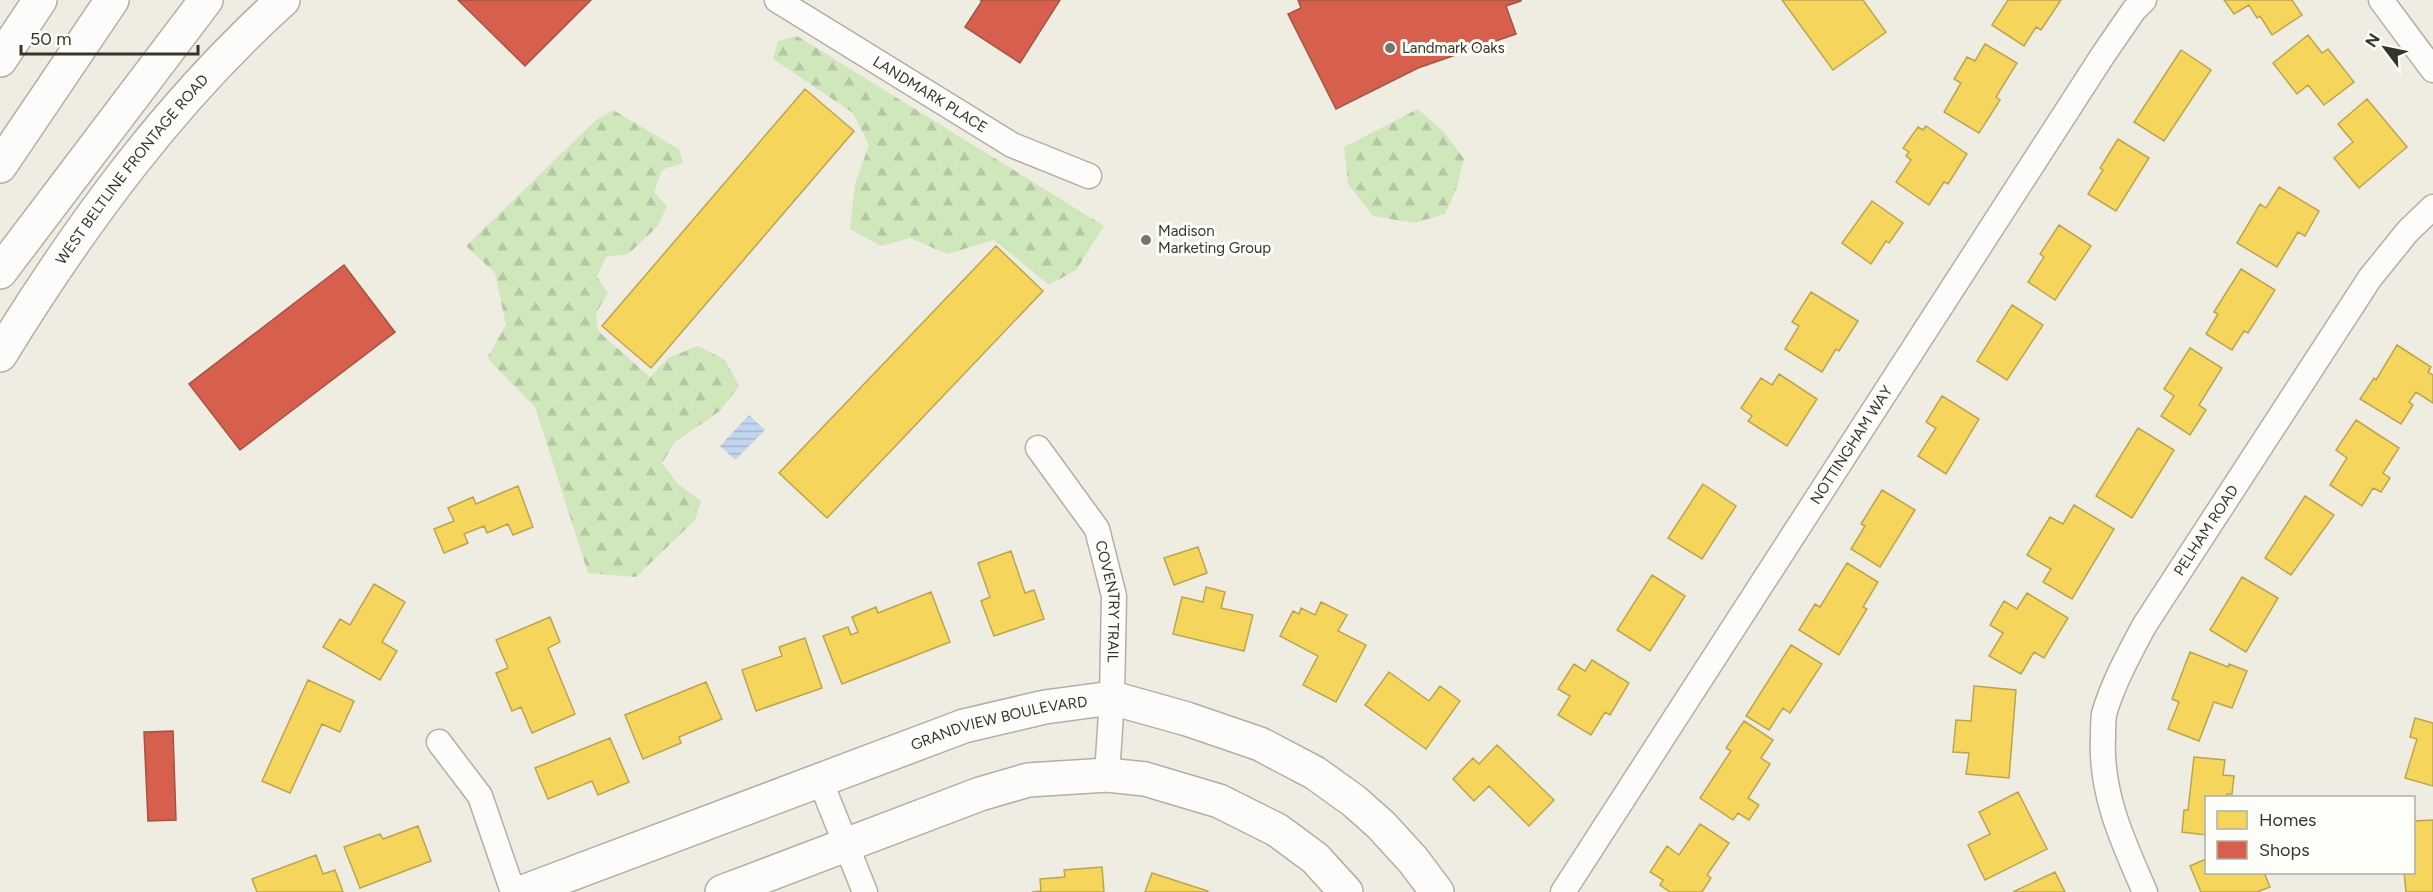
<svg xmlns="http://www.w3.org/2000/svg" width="2433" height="892" font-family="Figtree,sans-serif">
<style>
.forest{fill:url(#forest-firs)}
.water{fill:url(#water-rules)}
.homes{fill:#f6d55c;stroke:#bca54e;stroke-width:1.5}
.shops{fill:#d6604d;stroke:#a65343;stroke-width:1.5}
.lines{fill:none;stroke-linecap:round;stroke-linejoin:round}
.street-casing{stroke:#b1afa6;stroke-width:27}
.secondary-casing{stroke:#b1afa6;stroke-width:36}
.highway-casing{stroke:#b1afa6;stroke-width:36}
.street{stroke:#fdfcfa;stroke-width:24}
.secondary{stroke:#fdfcfa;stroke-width:33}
.highway{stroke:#fdfcfa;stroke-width:33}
.poi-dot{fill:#77756b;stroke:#fefef9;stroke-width:2}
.labels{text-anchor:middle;stroke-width:6;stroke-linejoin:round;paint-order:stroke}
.poi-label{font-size:15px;fill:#36352c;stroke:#fefef9;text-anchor:start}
.street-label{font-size:15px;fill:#36352c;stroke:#fefef9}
</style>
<defs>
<pattern id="forest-firs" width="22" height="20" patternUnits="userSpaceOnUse" patternTransform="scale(1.5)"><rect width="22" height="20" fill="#d0e7bc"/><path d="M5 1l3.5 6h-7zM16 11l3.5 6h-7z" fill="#b3c7a2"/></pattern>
<pattern id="water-rules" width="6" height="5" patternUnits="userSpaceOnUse" patternTransform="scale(1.5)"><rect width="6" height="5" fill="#c2d5ee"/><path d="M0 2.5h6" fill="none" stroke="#a7b7cc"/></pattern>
</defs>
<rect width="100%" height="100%" fill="#efede1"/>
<path class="forest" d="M797 36 1104 226 1076 270 1049 285 994 240 947 254 910 238 881 246 850 229 855 184 869 145 853 113 773 59 778 41Z
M1418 109 1445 133 1464 159 1456 190 1445 214 1414 223 1373 216 1348 184 1344 147Z
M613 110 679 149 683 163 662 170 654 192 667 206 658 226 628 254 606 257 597 277 608 293 596 313 598 331 650 377 668 358 698 346 725 360 739 386 720 411 675 442 662 463 678 484 701 501 695 520 636 577 588 573 535 407 487 358 506 325 495 273 466 246 595 121Z"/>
<path class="water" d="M749 415 765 430 735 460 720 446Z"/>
<path class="homes" d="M1782 0H1863L1886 32 1833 70Z
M2008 0H2061L2041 30 2036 27 2024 46 1992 25Z
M2224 0H2292L2302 15 2272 35 2260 16 2257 18 2249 5 2234 14Z
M2308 35 2322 53 2328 49 2354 82 2324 105 2308 85 2297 94 2273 63Z
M1985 44 2017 63 1996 97 2000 100 1979 133 1944 112 1961 83 1954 79 1967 57 1975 61Z
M2181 50 2211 70 2164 141 2134 122Z
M805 89 854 131 651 368 602 326Z
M2367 99 2407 147 2359 188 2334 158 2353 142 2338 124Z
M1926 126 1967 154 1948 184 1944 182 1929 205 1896 182 1911 160 1906 156 1909 152 1903 148 1918 127 1923 130Z
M2118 139 2149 158 2116 211 2088 194 2103 170 2100 168Z
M2279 187 2319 211 2305 236 2298 232 2277 267 2237 243 2260 204 2266 208Z
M1872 201 1903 223 1889 243 1886 241 1871 264 1842 243Z
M2059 225 2091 246 2055 300 2028 282 2044 257 2040 254Z
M996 246 1043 291 827 518 779 473Z
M2241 269 2275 290 2248 333 2244 331 2232 350 2206 334 2218 314 2214 312Z
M1811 292 1858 321 1839 351 1836 349 1822 372 1785 349 1799 326 1792 322Z
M2012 305 2043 325 2007 380 1977 361Z
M2397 345 2431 367 2428 372 2433 375V403L2416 392 2409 402 2413 405 2401 424 2360 399 2374 378 2376 380Z
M2190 348 2222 368 2199 405 2206 410 2190 435 2161 416 2174 396 2164 389Z
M1779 374 1817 399 1787 446 1748 421 1752 416 1741 408 1761 378 1772 385Z
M1942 396 1979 419 1946 474 1918 456 1936 428 1926 422Z
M2356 420 2399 448 2383 473 2390 478 2381 492 2373 488 2362 506 2330 485 2347 458 2336 450Z
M2138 428 2174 450 2132 518 2096 496Z
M1703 484 1736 506 1702 559 1668 538Z
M518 486 533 527 513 535 508 524 487 533 484 526 464 534 468 543 444 553 434 529 454 521 448 508 473 497 476 504Z
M1882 490 1915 510 1880 567 1851 549 1865 526 1861 524Z
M2305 496 2334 515 2291 575 2265 558Z
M2074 505 2114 529 2072 599 2043 582 2051 569 2027 555 2050 517 2063 524Z
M1198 547 1207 573 1174 585 1164 558Z
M1011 551 1025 593 1034 590 1044 619 994 636 981 601 990 597 978 563Z
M1847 563 1878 582 1863 607 1867 609 1839 655 1799 630 1815 604 1820 607Z
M1652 575 1685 596 1650 651 1617 630Z
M2242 577 2278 598 2246 652 2210 630Z
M374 584 405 602 382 642 397 651 380 680 323 647 340 619 350 625Z
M1206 587 1225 592 1221 608 1253 615 1244 651 1173 634 1182 597 1203 602Z
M931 592 950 642 842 684 823 636 848 627 851 635 858 632 852 617 876 607 878 613Z
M2027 593 2068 618 2044 658 2034 652 2021 674 1989 656 2003 633 1990 625 2004 601 2017 609Z
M1321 602 1347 615 1338 631 1366 645 1336 702 1303 685 1318 656 1280 636 1293 611 1299 614 1301 608 1315 615Z
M550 617 560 642 548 648 575 714 532 733 521 707 512 711 496 673 508 668 496 640Z
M805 638 822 688 756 711 742 670 782 656 779 647Z
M1791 645 1822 664 1790 713 1783 708 1769 730 1746 716Z
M2190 652 2228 667 2229 664 2247 671 2232 708 2214 702 2199 741 2168 729 2179 702 2172 699Z
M1592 660 1629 683 1610 715 1605 712 1591 735 1558 715 1570 696 1558 689 1574 664 1585 671Z
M1389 672 1429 701 1440 686 1460 701 1426 749 1365 705Z
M308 680 354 701 340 732 322 724 290 793 262 781Z
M706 682 722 719 679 737 681 743 643 759 625 715Z
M1974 686 2016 690 2009 778 1966 774 1969 753 1953 752 1956 720 1971 721Z
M2415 718 2433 723V786L2405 778 2417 739 2410 737Z
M1744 721 1773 740 1761 758 1770 764 1748 798 1759 805 1749 820 1738 813 1733 820 1700 798 1731 751 1726 748Z
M610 738 629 782 598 795 592 781 548 799 535 768Z
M1497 745 1554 800 1529 826 1489 786 1474 801 1453 779 1473 758 1479 764Z
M2194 757 2225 760 2223 775 2234 776 2232 794H2227V798H2206V835L2182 832 2184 810H2188Z
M2018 792 2047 849 1985 880 1968 845 1990 834 1979 812Z
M2433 820V892H2406L2404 872H2414V821Z
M1700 824 1729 843 1707 875 1711 878 1702 892H1670L1660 885 1663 880 1650 872 1667 846 1679 855Z
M418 826 431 861 360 888 344 847 380 834 383 839Z
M316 855 323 874 335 870 343 892H257L252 879Z
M2206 859V872H2264L2270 887 2257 892H2201L2190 866Z
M1102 867 1104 892H1032L1041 891 1040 879 1065 877 1064 870Z
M2055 872 2065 892H2013Z
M1152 873 1208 891 1207 892H1145Z"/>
<path class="shops" d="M458 0H591L525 66Z
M980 0H1060L1020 63 965 27 982 1Z
M1298 0H1521V1L1506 6 1516 34 1418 68 1336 109 1288 14 1301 8Z
M344 265 395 332 240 450 189 384Z
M173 731 176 820 148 821 144 732Z"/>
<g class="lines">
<defs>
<g id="street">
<path id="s1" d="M777 0 1012 145 1089 176"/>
<path d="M2381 0 2433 70"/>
<path id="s2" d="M1038 448 1097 529 1114 596 1112 698 1107 775"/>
<path d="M439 742 480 796 513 892"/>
<path d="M820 780 865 892"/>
<path id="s3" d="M1563 892 2103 55 2134 10 2144 0"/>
<path id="s4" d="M2145 892C2123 842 2100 793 2103 737 2103 730 2103 721 2104 714 2113 683 2129 654 2144 626L2370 278 2408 231 2433 207"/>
</g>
<g id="secondary">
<path id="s5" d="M0 355C80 225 170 102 283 0"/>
<path id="s6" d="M523 892 964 726 1045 707 1112 698 1187 719 1260 744 1315 773 1354 801 1381 825 1413 860 1437 892"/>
<path d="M722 892 980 794 1028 780 1107 775 1145 779 1219 801 1277 830 1315 858 1346 892"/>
</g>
<path id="highway" d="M0 60 40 0
M0 166 112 0
M0 272 206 0"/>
</defs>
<use href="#street" class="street-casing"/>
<use href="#secondary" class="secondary-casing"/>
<use href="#highway" class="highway-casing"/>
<use href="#street" class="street"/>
<use href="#secondary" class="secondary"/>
<use href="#highway" class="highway"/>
</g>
<g class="poi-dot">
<circle cx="1390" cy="48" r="6"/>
<circle cx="1146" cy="240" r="6"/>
</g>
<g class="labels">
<g class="poi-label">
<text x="1402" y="53">Landmark Oaks</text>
<text x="1158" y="236">Madison<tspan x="1158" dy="17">Marketing Group</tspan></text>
</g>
<g class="street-label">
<text dy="5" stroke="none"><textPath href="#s1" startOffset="180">LANDMARK PLACE</textPath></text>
<text dy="5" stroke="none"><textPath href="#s5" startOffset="228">WEST BELTLINE FRONTAGE ROAD</textPath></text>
<text dy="5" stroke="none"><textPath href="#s3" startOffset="532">NOTTINGHAM WAY</textPath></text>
<text dy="5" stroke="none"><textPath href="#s4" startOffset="396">PELHAM ROAD</textPath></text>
<text dy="5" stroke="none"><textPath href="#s2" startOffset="174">COVENTRY TRAIL</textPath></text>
<text dy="5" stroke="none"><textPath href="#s6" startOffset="506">GRANDVIEW BOULEVARD</textPath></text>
</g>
</g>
<rect x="2205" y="796" width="210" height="78" fill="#fefef9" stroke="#aeaea7" stroke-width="1.5"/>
<rect x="2217" y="811" width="30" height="18" fill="#f6d55c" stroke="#aeaea7" stroke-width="1.5"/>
<text x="2259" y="826" font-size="18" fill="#36352c">Homes</text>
<rect x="2217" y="841" width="30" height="18" fill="#d6604d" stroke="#aeaea7" stroke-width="1.5"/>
<text x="2259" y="856" font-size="18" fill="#36352c">Shops</text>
<g transform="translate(2385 48) rotate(302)" stroke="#fefef9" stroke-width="4.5" paint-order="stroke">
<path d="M0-4.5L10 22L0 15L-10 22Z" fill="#36352c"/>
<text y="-9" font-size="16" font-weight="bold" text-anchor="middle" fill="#36352c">N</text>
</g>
<path d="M21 45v9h177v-9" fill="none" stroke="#36352c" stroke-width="3"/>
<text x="30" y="45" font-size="18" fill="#36352c" stroke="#fefef9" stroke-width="4.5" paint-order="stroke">50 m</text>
</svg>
